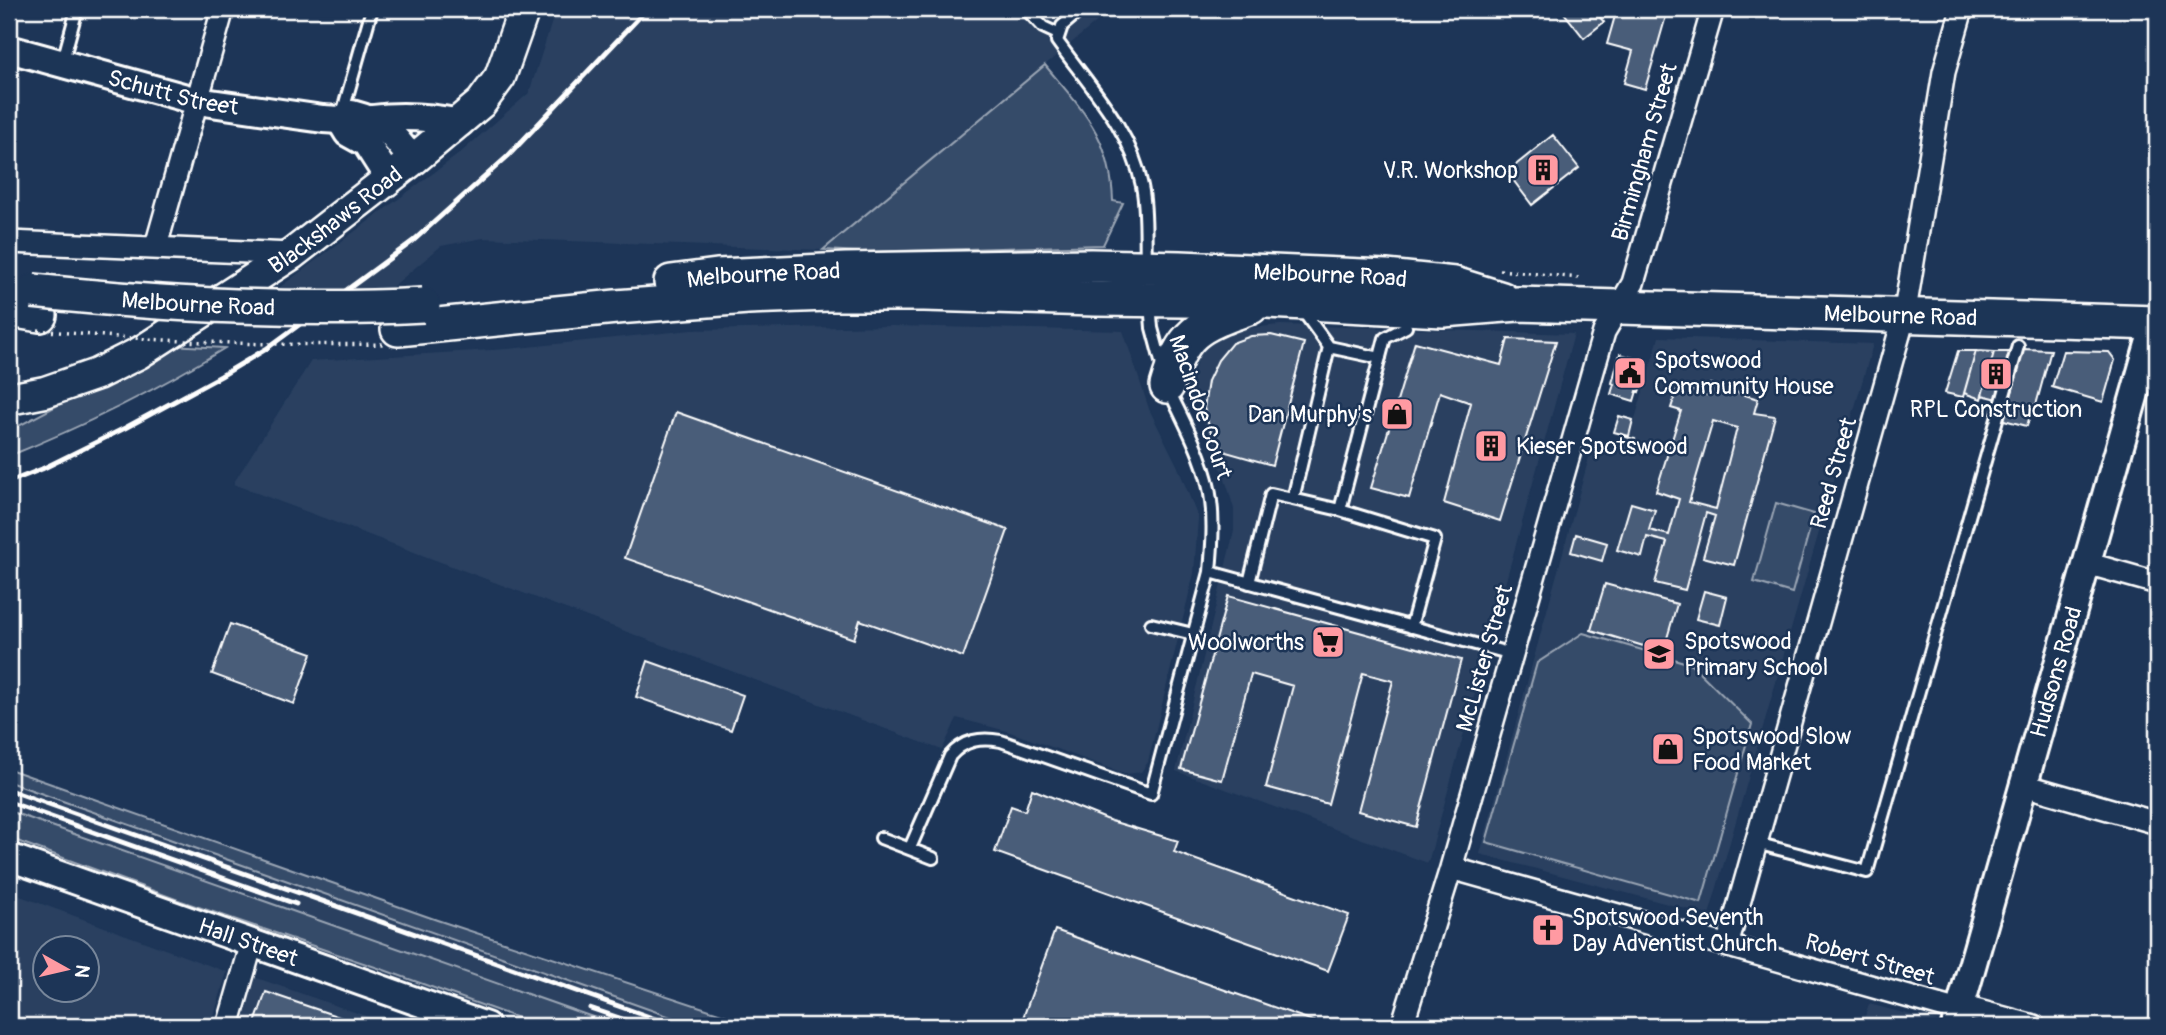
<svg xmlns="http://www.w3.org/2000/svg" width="2166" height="1035" font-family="Pangolin,sans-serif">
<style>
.built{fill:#2a4161;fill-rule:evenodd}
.green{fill:#364b69;stroke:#9aa5b4;stroke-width:2}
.building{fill:#4a5d79;stroke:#fff;stroke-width:2;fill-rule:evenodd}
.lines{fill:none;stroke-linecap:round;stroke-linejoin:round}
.service-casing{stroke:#fff;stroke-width:16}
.minor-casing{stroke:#fff;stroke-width:26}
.tertiary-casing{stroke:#fff;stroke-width:32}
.secondary-casing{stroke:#fff;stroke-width:35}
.primary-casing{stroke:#fff;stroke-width:38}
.path{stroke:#fff;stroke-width:3.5;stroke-dasharray:2 5;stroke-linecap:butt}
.service{stroke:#1d3557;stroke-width:10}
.minor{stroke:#1d3557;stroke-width:21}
.tertiary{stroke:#1d3557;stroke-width:26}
.secondary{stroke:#1d3557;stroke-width:30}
.primary{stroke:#1d3557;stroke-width:33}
.rail{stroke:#fff;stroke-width:5}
.primary-bridge-casing{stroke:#fff;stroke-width:38;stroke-linecap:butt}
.path-bridge{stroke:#fff;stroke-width:3.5;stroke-dasharray:2 5;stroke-linecap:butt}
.primary-bridge{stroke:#1d3557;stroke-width:33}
.labels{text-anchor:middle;stroke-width:5;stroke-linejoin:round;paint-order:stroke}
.street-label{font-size:23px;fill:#fff;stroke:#1d3557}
.poi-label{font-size:23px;fill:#fff;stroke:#1d3557;text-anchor:start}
</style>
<rect width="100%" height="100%" fill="#1d3557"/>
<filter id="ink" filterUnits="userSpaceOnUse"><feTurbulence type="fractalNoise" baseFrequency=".0143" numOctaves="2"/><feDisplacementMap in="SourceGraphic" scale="14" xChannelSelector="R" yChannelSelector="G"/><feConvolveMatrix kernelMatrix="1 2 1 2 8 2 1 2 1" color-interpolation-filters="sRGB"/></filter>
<g filter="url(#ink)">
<path class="built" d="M556 9H1112L823 250 483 238 441 246 385 293H272L459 154 529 93Z
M1280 325 1574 334 1428 863 1176 771 1234 531V509L1228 488 1194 395 1193 376 1198 357 1215 336 1230 330Z
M892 326 1123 331 1149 409 1177 465 1198 518 1194 573 1148 762 1141 772 1126 774 1007 731 957 718 942 750 233 484 311 361 508 349 692 330Z
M1659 337 1873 344 1709 915 1480 854 1593 443 1633 453 1636 438 1630 436Z
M9 782 303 887 696 1026H617L133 856 9 811Z
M9 892 227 972 211 1026H9ZM46 948H88V990H46Z
M251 976 394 1026H237Z
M1869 1004 1938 1022 1937 1026H1862Z"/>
<path class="green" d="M1045 65C1083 111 1111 137 1113 201L1123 203 1103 245 862 252 823 250Z
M171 345 225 348C156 390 84 426 9 456V431Z
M1776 503 1814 514 1792 593 1754 582Z
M1583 633 1691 664 1752 724 1701 903 1486 842 1537 663Z
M9 769 437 920 758 1026H696L9 782Z
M9 811 618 1026H540L381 969 181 901 9 838Z"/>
<path class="building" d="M1561 9H1593L1604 22 1584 38Z
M1617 9H1668L1645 89 1624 83 1633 51 1607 44Z
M1553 135 1579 168 1532 205 1507 172Z
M1271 335 1304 343 1272 465 1226 452 1210 430 1204 408 1208 381 1218 360 1232 343 1251 336Z
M1508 339 1556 341 1500 521 1444 503 1471 403 1440 392 1409 498 1371 488 1415 342 1501 365Z
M2021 349 2051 350 2036 405H2033L2027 426 2004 420 2019 369H2016Z
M1958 351H1976L1963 397 1945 393Z
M1976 351 1994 352 1981 399 1964 393Z
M2063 351 2109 352 2115 360 2103 402 2052 387Z
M1994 352H2011L1998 399 1982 395Z
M1620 354 1648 362 1639 392 1637 391 1634 401 1611 394 1614 384 1612 383Z
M1710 384 1758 399 1754 413 1775 416 1734 565 1703 557 1715 516 1706 513 1685 590 1655 583 1667 542 1647 537 1642 557 1617 550 1631 503 1655 510 1649 530 1669 535 1679 499 1656 491 1681 411 1671 408 1677 390 1683 392 1685 388 1707 395ZM1713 421 1737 428 1716 509 1689 502Z
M676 412 1008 530 963 657 860 620 854 639 625 558Z
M1619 416 1633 420 1629 436 1614 432Z
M1622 436 1635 439 1632 452 1619 449Z
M1576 534 1607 543 1602 561 1571 552Z
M1605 584 1677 604 1663 652 1591 630Z
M1704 591 1727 597 1720 625 1696 619Z
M1228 596 1461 660 1416 827 1358 811 1393 681 1363 673 1328 804 1266 787 1293 686 1251 674 1222 780 1181 769Z
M230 624 312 653 294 704 212 674Z
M648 661 743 695 731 730 636 697Z
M1032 789 1111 821 1178 841 1174 852 1349 915 1328 971 995 852 1011 806 1025 811Z
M1055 930 1327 1026H1020Z
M266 992 304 1005 366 1026H254Z"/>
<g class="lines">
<defs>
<path id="service" d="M1026 9 1043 27 1058 34
M1082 9 1062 26 1057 41C1090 87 1131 129 1142 186 1147 210 1145 237 1146 262
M62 64 77 9
M342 114 372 9
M1150 302 1152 328 1163 369
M1329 347 1380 358
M1293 499 1329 347 1303 311
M1340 510 1385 338 1406 327
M1210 572 1512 654
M1249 583 1271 494 1340 510 1435 539 1411 627
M1151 624 1193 634
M881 838 933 858
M1756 843 1867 872 2018 346
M910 848 950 756C964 740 980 737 1001 741L1151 794 1210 572C1212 548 1214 524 1211 501 1207 462 1184 423 1168 388"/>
<path id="minor" d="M9 242 292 254
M156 246 223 9
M2086 563 2157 583
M2024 785 2157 823
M1451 868 1959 1011 1971 1009 2034 1026
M1727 946 1904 317 1944 72 1962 9
M228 1026 252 943
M1402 1026 1451 868 1604 332 1633 283 1713 9"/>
<g id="tertiary">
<path id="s1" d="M9 49 197 101 323 119 340 120 352 114C387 123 391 134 413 160"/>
<path d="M373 119C403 115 430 117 460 123"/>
<path d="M340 120 348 133 366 143 389 179"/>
<path id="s2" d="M9 857 486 1026"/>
<path id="s3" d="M1955 1026 2155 323"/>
</g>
<g id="secondary">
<path id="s4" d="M9 399 45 392 97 374 139 353 292 254 413 160 481 103 500 77 524 9"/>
</g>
<g id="primary">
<path id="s5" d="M671 282 717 276 846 270 1091 266 1181 268 1386 277 1454 284 1502 299"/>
<path d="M9 310 40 315"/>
<path id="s6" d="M398 329 616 307 748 297 829 294H924L1095 299 1267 301 1443 310 1518 304 2157 323"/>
<path d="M1167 386C1183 330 1198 326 1251 307"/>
</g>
</defs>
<use href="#service" class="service-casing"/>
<use href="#minor" class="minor-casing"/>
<use href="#tertiary" class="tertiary-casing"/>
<use href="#secondary" class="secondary-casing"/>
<use href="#primary" class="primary-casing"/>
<path class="path" d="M1500 270 1579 278"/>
<use href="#service" class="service"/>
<use href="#minor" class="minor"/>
<use href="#tertiary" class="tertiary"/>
<use href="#secondary" class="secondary"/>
<use href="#primary" class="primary"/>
<path class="rail" d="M9 482 42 469 125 428 221 376 266 349 363 278 413 241 508 156 647 9
M9 790 675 1026
M9 802 296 904
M590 1008 643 1026"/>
<defs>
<g id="primary-bridge">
<path id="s7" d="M33 291C164 305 291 312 423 305"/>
</g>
</defs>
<use href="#primary-bridge" class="primary-bridge-casing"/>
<path class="path-bridge" d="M38 330C155 342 269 346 386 344"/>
<use href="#primary-bridge" class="primary-bridge"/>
</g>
</g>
<defs>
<symbol id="building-square" viewBox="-11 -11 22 22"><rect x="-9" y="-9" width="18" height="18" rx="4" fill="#ff9aa2" stroke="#1d3557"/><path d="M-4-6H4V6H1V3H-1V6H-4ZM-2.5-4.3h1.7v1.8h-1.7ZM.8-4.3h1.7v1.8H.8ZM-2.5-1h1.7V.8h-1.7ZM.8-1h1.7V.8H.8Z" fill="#111"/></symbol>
<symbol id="civic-square" viewBox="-11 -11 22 22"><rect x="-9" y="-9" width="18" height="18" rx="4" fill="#ff9aa2" stroke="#1d3557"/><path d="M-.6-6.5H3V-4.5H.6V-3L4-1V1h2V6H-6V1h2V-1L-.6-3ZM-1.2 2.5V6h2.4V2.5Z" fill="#111"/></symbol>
<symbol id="shop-square" viewBox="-11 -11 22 22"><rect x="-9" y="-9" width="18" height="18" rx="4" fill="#ff9aa2" stroke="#1d3557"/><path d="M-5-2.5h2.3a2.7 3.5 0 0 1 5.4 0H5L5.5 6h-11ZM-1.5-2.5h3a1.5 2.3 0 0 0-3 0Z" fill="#111"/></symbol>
<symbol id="supermarket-square" viewBox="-11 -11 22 22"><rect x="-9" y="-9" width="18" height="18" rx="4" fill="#ff9aa2" stroke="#1d3557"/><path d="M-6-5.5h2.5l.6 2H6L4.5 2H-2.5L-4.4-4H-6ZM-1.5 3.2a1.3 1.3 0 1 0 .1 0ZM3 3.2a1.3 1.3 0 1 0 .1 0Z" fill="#111"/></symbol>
<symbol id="school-square" viewBox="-11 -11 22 22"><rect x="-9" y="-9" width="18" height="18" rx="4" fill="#ff9aa2" stroke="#1d3557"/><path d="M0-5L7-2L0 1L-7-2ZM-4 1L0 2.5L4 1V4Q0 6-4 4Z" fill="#111"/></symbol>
<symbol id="church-square" viewBox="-11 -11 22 22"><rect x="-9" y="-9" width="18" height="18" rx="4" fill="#ff9aa2" stroke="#1d3557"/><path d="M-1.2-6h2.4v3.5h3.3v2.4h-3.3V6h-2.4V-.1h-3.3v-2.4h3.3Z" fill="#111"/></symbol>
</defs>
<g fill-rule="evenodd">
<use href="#building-square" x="1524" y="151" width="38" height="38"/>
<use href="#civic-square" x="1611" y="354" width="38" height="38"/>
<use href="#building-square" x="1977" y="355" width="38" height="38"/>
<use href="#shop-square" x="1378" y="395" width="38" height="38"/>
<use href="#building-square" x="1472" y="427" width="38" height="38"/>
<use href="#supermarket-square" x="1309" y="623" width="38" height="38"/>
<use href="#school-square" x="1640" y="635" width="38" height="38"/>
<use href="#shop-square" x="1649" y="730" width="38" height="38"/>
<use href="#church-square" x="1529" y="911" width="38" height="38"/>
</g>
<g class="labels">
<g class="street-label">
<text dy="8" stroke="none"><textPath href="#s1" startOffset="170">Schutt Street</textPath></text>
<text transform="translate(1644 152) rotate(-74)" y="8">Birmingham Street</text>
<text dy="8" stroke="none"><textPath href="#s4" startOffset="376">Blackshaws Road</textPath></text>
<text dy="8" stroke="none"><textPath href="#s5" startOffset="660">Melbourne Road</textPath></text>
<text dy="8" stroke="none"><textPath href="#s5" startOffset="93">Melbourne Road</textPath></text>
<text dy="8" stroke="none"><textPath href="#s7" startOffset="166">Melbourne Road</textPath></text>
<text dy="8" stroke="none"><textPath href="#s6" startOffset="1505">Melbourne Road</textPath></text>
<text transform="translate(1201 407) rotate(71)" y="8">Macindoe Court</text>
<text transform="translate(1833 473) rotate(-74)" y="8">Reed Street</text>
<text transform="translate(1484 658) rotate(-74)" y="8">McLister Street</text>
<text dy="8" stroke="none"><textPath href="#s3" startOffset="368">Hudsons Road</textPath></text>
<text dy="8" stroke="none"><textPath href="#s2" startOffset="254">Hall Street</textPath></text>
<text transform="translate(1870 959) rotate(16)" y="8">Robert Street</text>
</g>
<g class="poi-label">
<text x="1518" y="178" text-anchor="end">V.R. Workshop</text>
<text x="1654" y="368">Spotswood<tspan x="1654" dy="26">Community House</tspan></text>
<text x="1996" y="417" text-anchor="middle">RPL Construction</text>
<text x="1372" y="422" text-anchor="end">Dan Murphy's</text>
<text x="1516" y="454">Kieser Spotswood</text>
<text x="1684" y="649">Spotswood<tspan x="1684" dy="26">Primary School</tspan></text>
<text x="1304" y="650" text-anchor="end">Woolworths</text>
<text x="1692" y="744">Spotswood Slow<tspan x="1692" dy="26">Food Market</tspan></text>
<text x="1572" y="925">Spotswood Seventh<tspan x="1572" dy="26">Day Adventist Church</tspan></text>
</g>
</g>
<rect width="2166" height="1035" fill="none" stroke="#1d3557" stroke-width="35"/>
<rect x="18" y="18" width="2131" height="1000" fill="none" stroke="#fff" stroke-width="2.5" filter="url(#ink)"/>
<g transform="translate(66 969) rotate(98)"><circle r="33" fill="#1d3557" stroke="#77869a" stroke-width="2"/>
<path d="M0-5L12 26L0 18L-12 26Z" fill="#ff9aa2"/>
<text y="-10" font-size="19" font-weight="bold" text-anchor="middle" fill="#ffffff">N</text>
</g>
</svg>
